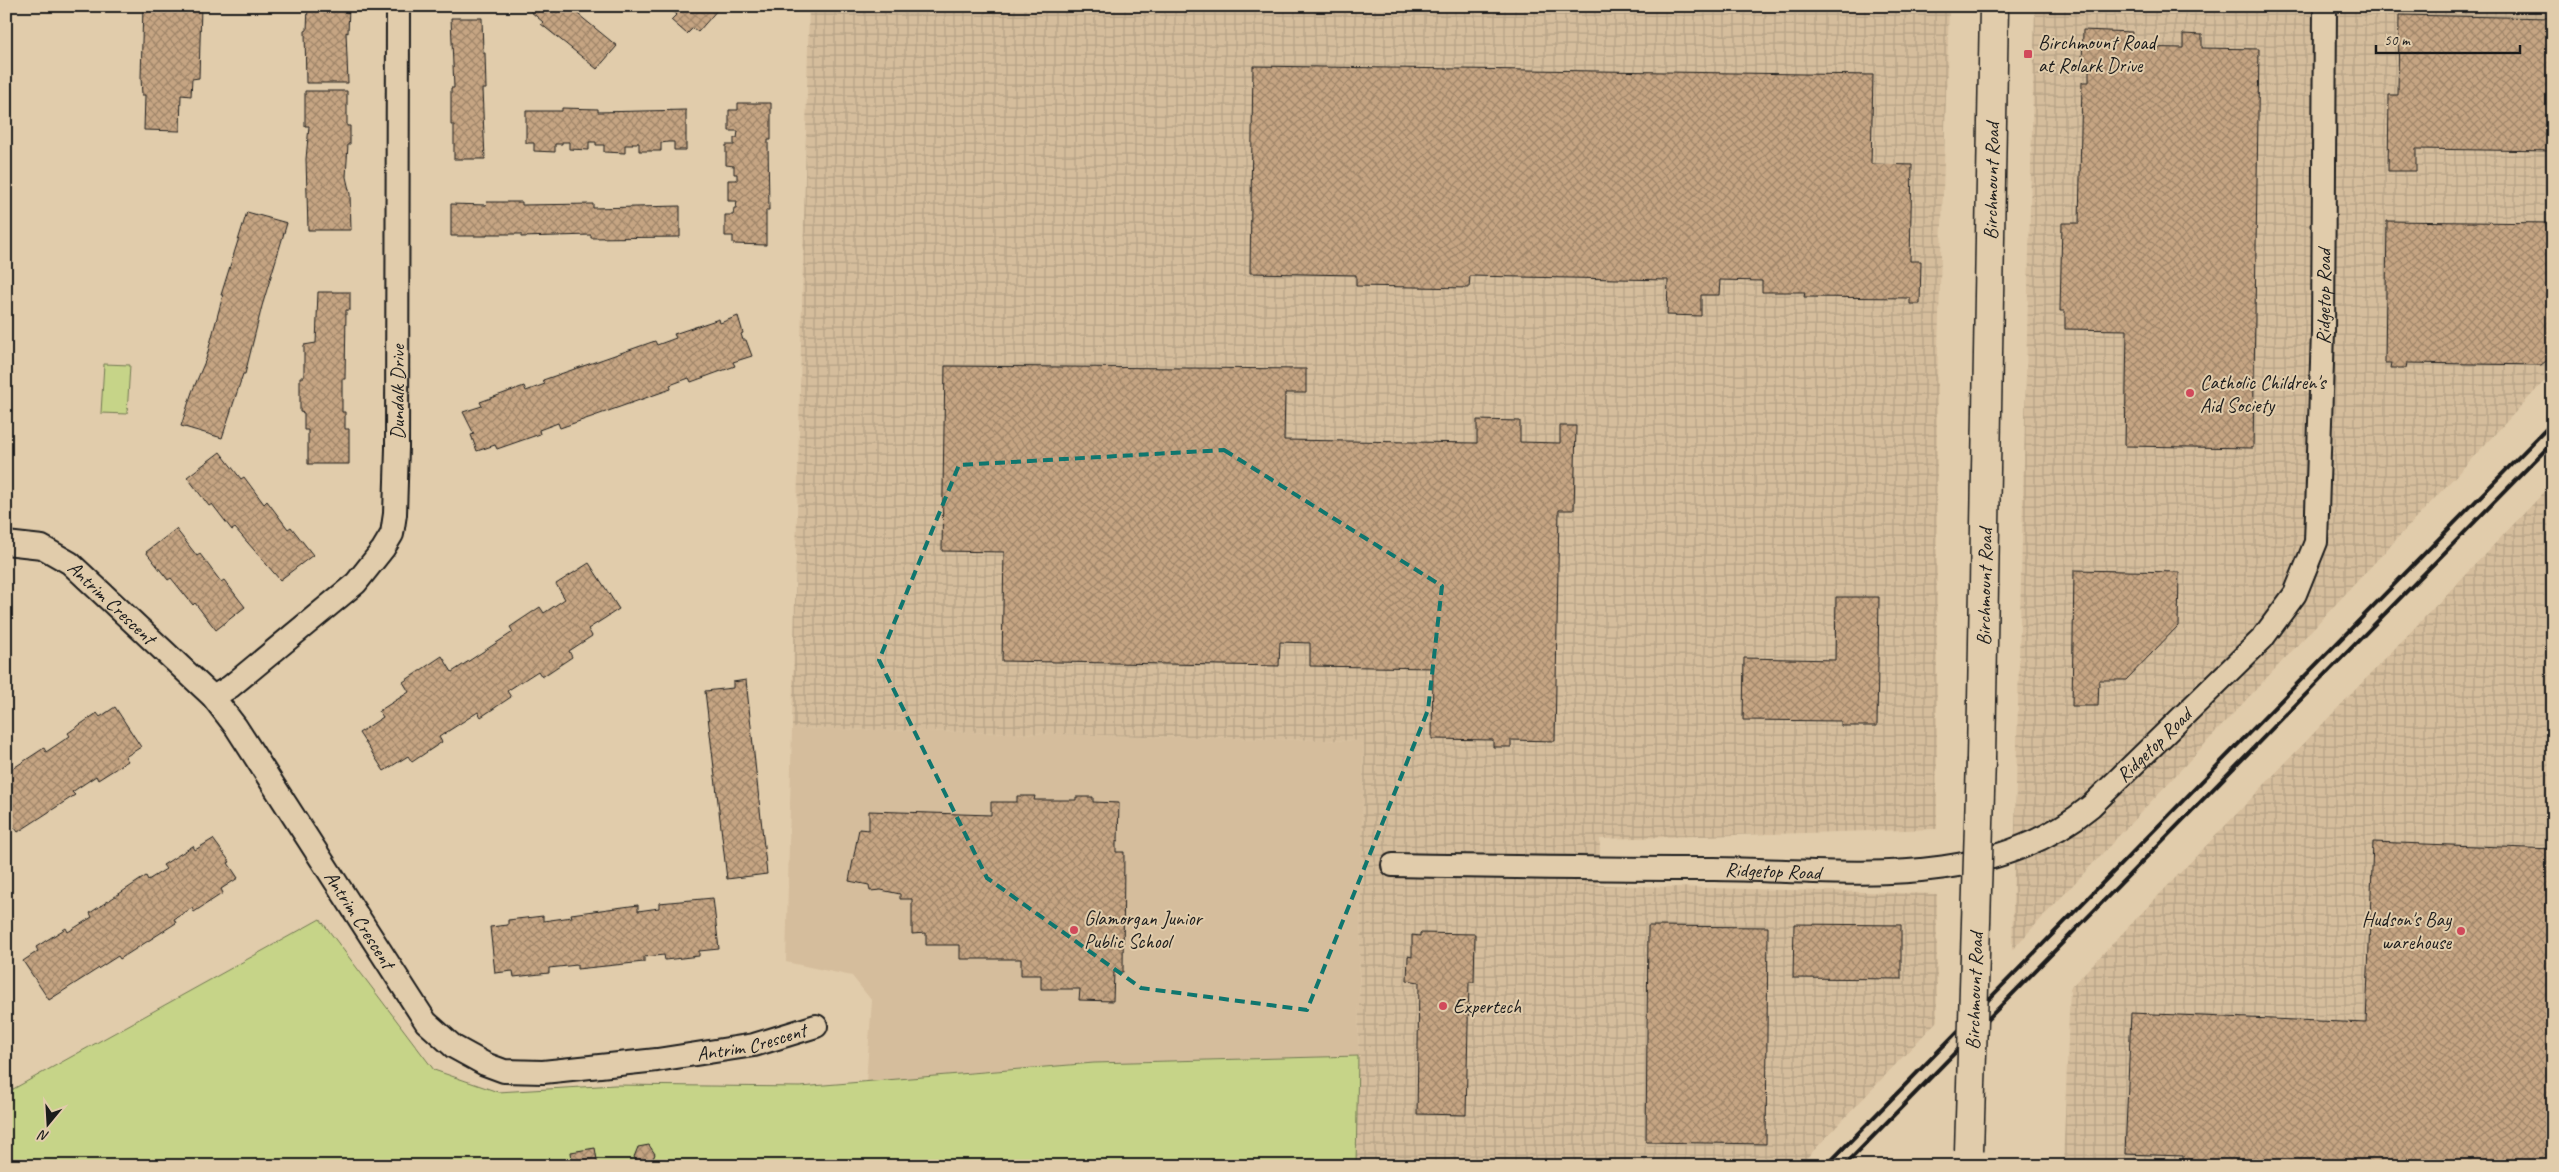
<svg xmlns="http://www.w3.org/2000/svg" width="2559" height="1172" font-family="Caveat,sans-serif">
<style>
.built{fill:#d5bd9c}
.industrial{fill:url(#industrial-grid)}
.park{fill:#c6d488;stroke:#717852}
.building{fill:url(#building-cross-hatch);stroke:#1c1c1c}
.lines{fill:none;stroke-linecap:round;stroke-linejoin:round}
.minor-casing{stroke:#1c1c1c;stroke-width:26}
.major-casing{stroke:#1c1c1c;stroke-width:31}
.minor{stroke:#e1ccab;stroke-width:22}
.major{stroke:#e1ccab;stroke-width:28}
.rail{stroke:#1c1c1c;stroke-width:4}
.major-bridge-casing{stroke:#1c1c1c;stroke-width:31;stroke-linecap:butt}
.major-bridge{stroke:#e1ccab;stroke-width:28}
.marked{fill:none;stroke:#0f766e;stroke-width:4;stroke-dasharray:10 6;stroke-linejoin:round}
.poi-dot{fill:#d1495b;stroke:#e1ccab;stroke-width:2}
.labels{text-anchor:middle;stroke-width:4;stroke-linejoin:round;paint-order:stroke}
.poi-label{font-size:20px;fill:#1c1c1c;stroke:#e1ccab;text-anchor:start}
.street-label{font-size:20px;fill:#1c1c1c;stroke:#e1ccab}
</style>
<defs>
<pattern id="industrial-grid" width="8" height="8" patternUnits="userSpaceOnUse" patternTransform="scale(1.25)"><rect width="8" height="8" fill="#d5bd9c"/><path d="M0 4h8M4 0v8" fill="none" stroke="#b6a286"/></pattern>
<pattern id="building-cross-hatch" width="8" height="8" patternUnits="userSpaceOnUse" patternTransform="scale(1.25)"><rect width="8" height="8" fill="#c6a583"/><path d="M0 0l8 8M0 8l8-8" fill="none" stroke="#a0866a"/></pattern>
</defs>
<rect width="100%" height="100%" fill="#e1ccab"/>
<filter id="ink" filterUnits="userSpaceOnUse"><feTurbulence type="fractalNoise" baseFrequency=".02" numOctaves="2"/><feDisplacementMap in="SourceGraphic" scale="10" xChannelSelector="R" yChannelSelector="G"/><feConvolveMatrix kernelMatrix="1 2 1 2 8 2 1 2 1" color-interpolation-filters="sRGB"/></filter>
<g filter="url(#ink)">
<path class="built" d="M792 728 1364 741 1358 1056 1094 1063 866 1082 872 1001 852 976 786 962Z"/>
<path class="industrial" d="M809 6H1949L1937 379V829L1600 839 1599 885 1937 894V1021L1799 1166H1356L1364 741 792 728Z
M2035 6H2553V372L2012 950Z
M2553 483V1166H2063L2070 988Z"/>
<path class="park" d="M104 364 130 365 127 414 101 413Z
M320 919 434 1070 498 1092 615 1085 800 1087 1094 1063 1358 1056 1356 1166H6V1093Z"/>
<path class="building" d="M143 6H201L199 78 192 79 191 96 181 95 180 131 144 130 145 95H142L141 78Z
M308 6H349L348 33 346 32 348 83H306L305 31 307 30Z
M524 6H568L617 46 597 69 541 24 543 22Z
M663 6H718L719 8 698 32 693 28 687 34 671 20 677 14Z
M2399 15 2553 18V151L2416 149V171H2388L2389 95H2398Z
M451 18H482L483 53H485L486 89H482L485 159H454V125H451V88H454Z
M2083 30 2132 32 2131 47 2183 48V34L2202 35V48L2259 49 2253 448 2125 446 2127 330 2065 329V311H2060L2062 223H2079L2082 82H2089V66H2082Z
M1253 66 1873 75 1871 164 1912 165 1910 261H1921L1920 304H1910V298L1804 297 1805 292H1762V281L1720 280 1719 295H1701V316L1667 315 1668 280 1470 276 1469 288 1356 286V275L1250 273Z
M305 91H347V126H350V144H348L346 177 350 194 351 230H308L306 159 309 126H305Z
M738 103H771V140H768L769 210H766V245L733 244V236H725V215H733L734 208H736L737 201H728V180H737V174H734V166L726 165V145H734V138H737L738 131H729V110H738Z
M562 108 598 109V112L686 110V150H674V142H668L661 143V151H639V143H632L633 145H625V153L604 152V145H596V142H589V150L569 149V142H562V144H555V152L534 151V143H526V111H562Z
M487 202H522V205L593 204V208L680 206V237L591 238V235L521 237V234H487V236H451V204L486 205Z
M247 212 287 223 262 306 245 374H243L222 438 181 426 192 392 206 359 223 295H221Z
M2387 221 2551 223 2550 358 2541 365 2407 363 2406 368H2391L2392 363H2385Z
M318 292H350V310H346L345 379H342V412H345V429H349V464H308V430H304V413L300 412V377H304V345L316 343Z
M738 316 743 333 741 334 743 340H746L752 356 733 362 735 366 691 382 689 378 670 385 671 389 560 428 558 423 539 430 540 434 497 449 495 445 477 451 471 435 474 434 463 412 482 406 480 402 524 386 526 391 545 384 543 380 655 341 657 345 676 338 674 334 719 319 720 323Z
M945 366 1306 369V393H1285L1284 440 1477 443V420L1520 421V442L1560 443V426H1576L1574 510H1559L1555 741 1511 740V747H1493V740L1432 739 1433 668 1310 666V643L1280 642 1279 666 1002 661 1004 552 942 551Z
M220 452 241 479 244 477 264 504 267 501 288 529 291 527 313 555 280 580 235 528 232 530 212 504 209 506 187 477Z
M176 529 197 556 200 554 221 582 224 580 245 607 216 630 195 603 193 605 171 578 168 580 146 552Z
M589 563 619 609 588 629 592 636 569 651 572 657 542 677 538 671 507 691 511 697 481 717 478 712 439 737 442 742 412 762 408 756 384 771 359 733 383 717 379 711 409 692 403 682 442 656 452 672 513 632 510 627 540 607 544 613 565 599 556 584Z
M2074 570 2179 572 2178 626 2126 680H2099L2098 706H2072Z
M1836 597H1879L1877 726H1841V721L1743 720 1744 658 1835 660Z
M746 680 767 874 727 879 705 691 733 688V682Z
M115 707 141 747 125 757 128 761 98 780 96 776 72 792 75 795 18 832 15 828 6 834V773L44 748 46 752 70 736 68 733 97 713 100 717Z
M1017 796H1035L1034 800H1076V797H1093V802L1119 803 1118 841 1116 840V852H1124L1123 972H1114L1113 1001 1079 1000 1080 989H1041V975H1021V959H960V945H926V933L912 934V899H900V894L881 890 870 891 869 885 849 881 859 829 869 830V811L991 815V802H1017Z
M213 839 230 862 228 863 238 878 221 889 223 893 194 912 192 908 174 919 176 923 120 959 118 956 49 1000 23 961 38 951 36 947 66 928 68 932 92 917 90 913 146 876 148 880 166 869 163 865 193 846 195 850Z
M2373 842 2553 849V1166H2183V1156L2125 1154 2131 1013 2366 1023Z
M713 898 719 949 699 951V956L665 960 664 955 644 957V962L577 969V965L549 968V973L514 977 513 971 495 973 490 927 508 925V920L543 916V921L572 917 571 914 638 905V911L659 908V903Z
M1794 924 1901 925V979L1793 978Z
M1648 926 1768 927 1766 1144 1646 1142Z
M1420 933 1475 934 1474 982H1469L1466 1115 1417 1114 1419 982 1407 980 1408 956 1412 957V935L1420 936Z
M649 1145 655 1154 651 1164 640 1165 634 1157 638 1147Z
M595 1148 598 1166H573L571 1152Z"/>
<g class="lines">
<defs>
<g id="minor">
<path id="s1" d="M6 543 42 547 70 563 213 697 236 727 426 1022 454 1047 485 1064 504 1071 543 1072 657 1060 754 1045 816 1026"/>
<path id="s2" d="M213 697 230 687 356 583 383 549 392 534 395 514 397 448 398 6"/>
<path id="s3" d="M1393 865C1500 867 1607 869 1714 869 1841 870 1985 894 2091 806L2262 639 2295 594 2316 542 2323 332 2325 6"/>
</g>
<g id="major">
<path id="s4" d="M1981 759 1994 6"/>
</g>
</defs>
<use href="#minor" class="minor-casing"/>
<use href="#major" class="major-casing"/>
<use href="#minor" class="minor"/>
<use href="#major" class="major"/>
<path class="rail" d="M1826 1166 2553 422
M1844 1166 2553 442"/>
<defs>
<g id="major-bridge">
<path id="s5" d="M1969 1151 1981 759"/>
</g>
</defs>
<use href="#major-bridge" class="major-bridge-casing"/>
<use href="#major-bridge" class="major-bridge"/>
</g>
</g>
<path class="marked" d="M1224 450 1442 586 1428 710 1307 1010 1141 988 987 878 879 660 959 465Z"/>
<g class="poi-dot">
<rect x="2023" y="49" width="10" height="10" rx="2.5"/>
<circle cx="2190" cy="393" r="5"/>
<circle cx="1074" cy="930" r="5"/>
<circle cx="2461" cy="931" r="5"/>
<circle cx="1443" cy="1006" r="5"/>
</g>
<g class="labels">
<g class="poi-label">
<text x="2038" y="49">Birchmount Road<tspan x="2038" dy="23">at Rolark Drive</tspan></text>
<text x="2200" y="389">Catholic Children's<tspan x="2200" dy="23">Aid Society</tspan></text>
<text x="1084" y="925">Glamorgan Junior<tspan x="1084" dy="23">Public School</tspan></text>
<text x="2451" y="926" text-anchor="end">Hudson's Bay<tspan x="2451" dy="23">warehouse</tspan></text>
<text x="1453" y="1013">Expertech</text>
</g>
<g class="street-label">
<text dy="7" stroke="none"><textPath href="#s4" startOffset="578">Birchmount Road</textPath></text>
<text dy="7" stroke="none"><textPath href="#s3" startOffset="1309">Ridgetop Road</textPath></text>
<text dy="7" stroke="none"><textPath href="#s2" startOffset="386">Dundalk Drive</textPath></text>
<text dy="7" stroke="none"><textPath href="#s4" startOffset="172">Birchmount Road</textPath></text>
<text dy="7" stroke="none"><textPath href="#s1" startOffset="126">Antrim Crescent</textPath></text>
<text dy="7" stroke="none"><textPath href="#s3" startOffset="800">Ridgetop Road</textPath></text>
<text dy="7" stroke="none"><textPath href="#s3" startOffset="380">Ridgetop Road</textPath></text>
<text dy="7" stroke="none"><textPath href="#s1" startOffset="531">Antrim Crescent</textPath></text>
<text dy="7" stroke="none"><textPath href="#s5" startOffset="160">Birchmount Road</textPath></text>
<text dy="7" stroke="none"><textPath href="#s1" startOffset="996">Antrim Crescent</textPath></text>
</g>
</g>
<rect width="2559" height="1172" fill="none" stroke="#e1ccab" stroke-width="25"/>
<rect x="12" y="12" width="2534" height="1147" fill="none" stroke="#1c1c1c" stroke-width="2" filter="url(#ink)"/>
<g transform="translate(48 1124) rotate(198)" stroke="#e1ccab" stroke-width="4" paint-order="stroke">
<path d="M0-4L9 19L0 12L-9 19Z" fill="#1c1c1c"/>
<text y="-8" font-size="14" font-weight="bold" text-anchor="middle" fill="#1c1c1c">N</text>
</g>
<path d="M2376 45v8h144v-8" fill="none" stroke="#1c1c1c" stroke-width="2.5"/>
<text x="2384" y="45" font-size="15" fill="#1c1c1c" stroke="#e1ccab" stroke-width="4" paint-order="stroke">50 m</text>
</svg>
